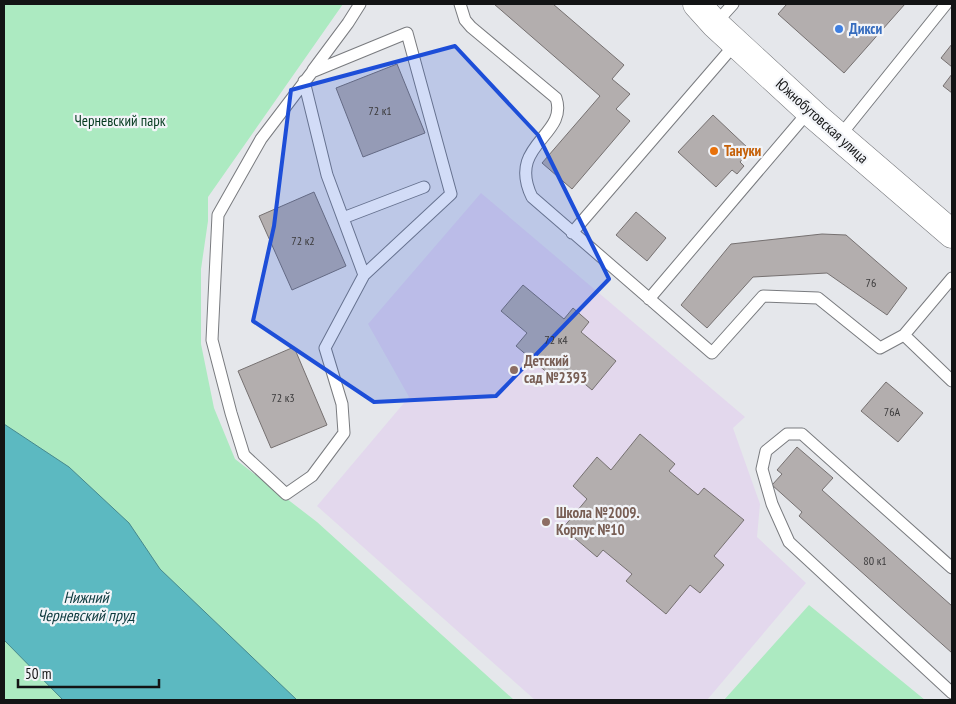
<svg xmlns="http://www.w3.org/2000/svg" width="956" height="704" font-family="'PT Sans Narrow',sans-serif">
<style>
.education{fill:#e3d8ed}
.green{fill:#aceac1}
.water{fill:#5cb9c1;stroke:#46888d}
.building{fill:#b3aeae;stroke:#767171}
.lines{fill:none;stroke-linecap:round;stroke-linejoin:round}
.lane-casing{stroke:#797b7f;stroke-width:13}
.secondary-casing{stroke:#797b7f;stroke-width:29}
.lane{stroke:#fff;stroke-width:11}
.secondary{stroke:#fff;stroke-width:28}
.marked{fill:#1d4ed8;fill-opacity:0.2;stroke:#1d4ed8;stroke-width:4;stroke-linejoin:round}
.shop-dot{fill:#3f7fe0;stroke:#f2f4f8;stroke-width:2}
.food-dot{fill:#e8710a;stroke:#f2f4f8;stroke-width:2}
.education-dot{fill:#8d6e63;stroke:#f2f4f8;stroke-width:2}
.labels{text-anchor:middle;stroke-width:4.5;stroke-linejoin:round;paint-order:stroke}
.number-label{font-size:12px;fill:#3b3a3b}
.shop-label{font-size:15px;font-weight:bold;fill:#366cbe;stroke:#f2f4f8;text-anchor:start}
.park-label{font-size:15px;fill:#053a1f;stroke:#f2f4f8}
.street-label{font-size:15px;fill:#131415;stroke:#f2f4f8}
.food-label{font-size:15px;font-weight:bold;fill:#c56008;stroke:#f2f4f8;text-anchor:start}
.education-label{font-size:15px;font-weight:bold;fill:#785e54;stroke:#f2f4f8;text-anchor:start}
.water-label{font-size:16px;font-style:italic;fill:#0c393d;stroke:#f2f4f8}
</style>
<rect width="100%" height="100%" fill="#e5e7eb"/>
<path class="education" d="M481 193 745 417 733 428 760 504 757 537 806 583 707 700H535L317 506 409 397 368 324Z"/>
<path class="green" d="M4 4H343L208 197V221L201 269V344L214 408 235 459 317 522 514 700H4Z
M809 605 925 700H724Z"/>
<path class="water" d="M4 424 69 467 129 523 160 569 297 700H63L4 640Z"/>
<path class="building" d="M494 4H553L624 65 612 79 630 94 616 109 630 121 572 189 542 163 600 96Z
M787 4H905L844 73 778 14Z
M952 44V67L941 58Z
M397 64 425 133 363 157 336 88Z
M952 74V93L943 86Z
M713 115 750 150 740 162 744 166 737 174 732 170 716 187 678 152Z
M314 192 346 266 292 290 259 216Z
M636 212 666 238 647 261 616 235Z
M822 234 846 235 907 288 887 315 827 273 753 277 707 328 681 305 731 244Z
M523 285 564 319 573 308 589 322 581 332 616 361 592 390 567 369 557 381 516 346 527 333 501 311Z
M294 347 327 425 271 448 238 371Z
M886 382 923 413 898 442 861 411Z
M640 434 675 464 669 471 698 495 704 488 744 520 714 556 724 565 700 593 690 585 666 614 626 581 632 574 603 550 597 557 563 528 587 499 573 486 597 457 611 470Z
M797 447 833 478 822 490 952 606V653L799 516 802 512 772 485 782 474 777 470Z"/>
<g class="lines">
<defs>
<path id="lane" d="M460 4 465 20 471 27 556 98C569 136 506 144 532 197L712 353 763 296 818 298 880 348 904 335 952 278
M715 24 733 4
M407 33 451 194 364 275 325 348 342 404 344 433 312 476 286 494 244 455 231 413 212 340 218 215 261 139 312 72Z
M313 70 348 23 360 4
M304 81 327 175 364 275
M839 137 946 4
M343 218 424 187
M572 233 736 43
M649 299 809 111
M904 335 952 381
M952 568 802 434H787L766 451 762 469 772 504 789 542 952 693"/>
<path id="secondary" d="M697 4 715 24 816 117 952 234"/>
</defs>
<use href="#lane" class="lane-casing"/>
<use href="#secondary" class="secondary-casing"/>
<use href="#lane" class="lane"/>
<use href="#secondary" class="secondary"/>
</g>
<path class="marked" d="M455 46 538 135 609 279 496 396 374 402 253 321 274 226 291 90Z"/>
<circle class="shop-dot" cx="839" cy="29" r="5"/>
<circle class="food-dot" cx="714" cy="151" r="5"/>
<g class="education-dot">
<circle cx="514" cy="370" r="5"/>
<circle cx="546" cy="522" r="5"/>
</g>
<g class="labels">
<g class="number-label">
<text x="380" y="115">72 к1</text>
<text x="303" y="245">72 к2</text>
<text x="871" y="287">76</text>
<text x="556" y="344">72 к4</text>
<text x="283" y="402">72 к3</text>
<text x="892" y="416">76А</text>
<text x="875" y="565">80 к1</text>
</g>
<g class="shop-label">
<text x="849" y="34">Дикси</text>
</g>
<g class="park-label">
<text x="120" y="126">Черневский парк</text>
</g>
<g class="street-label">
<text transform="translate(822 121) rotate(42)" y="5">Южнобутовская улица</text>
</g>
<g class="food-label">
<text x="724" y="156">Тануки</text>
</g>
<g class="education-label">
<text x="524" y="366">Детский<tspan x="524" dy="17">сад №2393</tspan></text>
<text x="556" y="518">Школа №2009.<tspan x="556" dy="17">Корпус №10</tspan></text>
</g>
<g class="water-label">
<text x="86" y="603">Нижний<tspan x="86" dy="18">Черневский пруд</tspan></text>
</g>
</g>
<rect width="956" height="704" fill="none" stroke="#131415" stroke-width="10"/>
<path d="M18 679v8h141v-8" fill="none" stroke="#131415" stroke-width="2.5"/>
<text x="25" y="679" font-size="15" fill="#131415" stroke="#f2f4f8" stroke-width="4" paint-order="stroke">50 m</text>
</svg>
